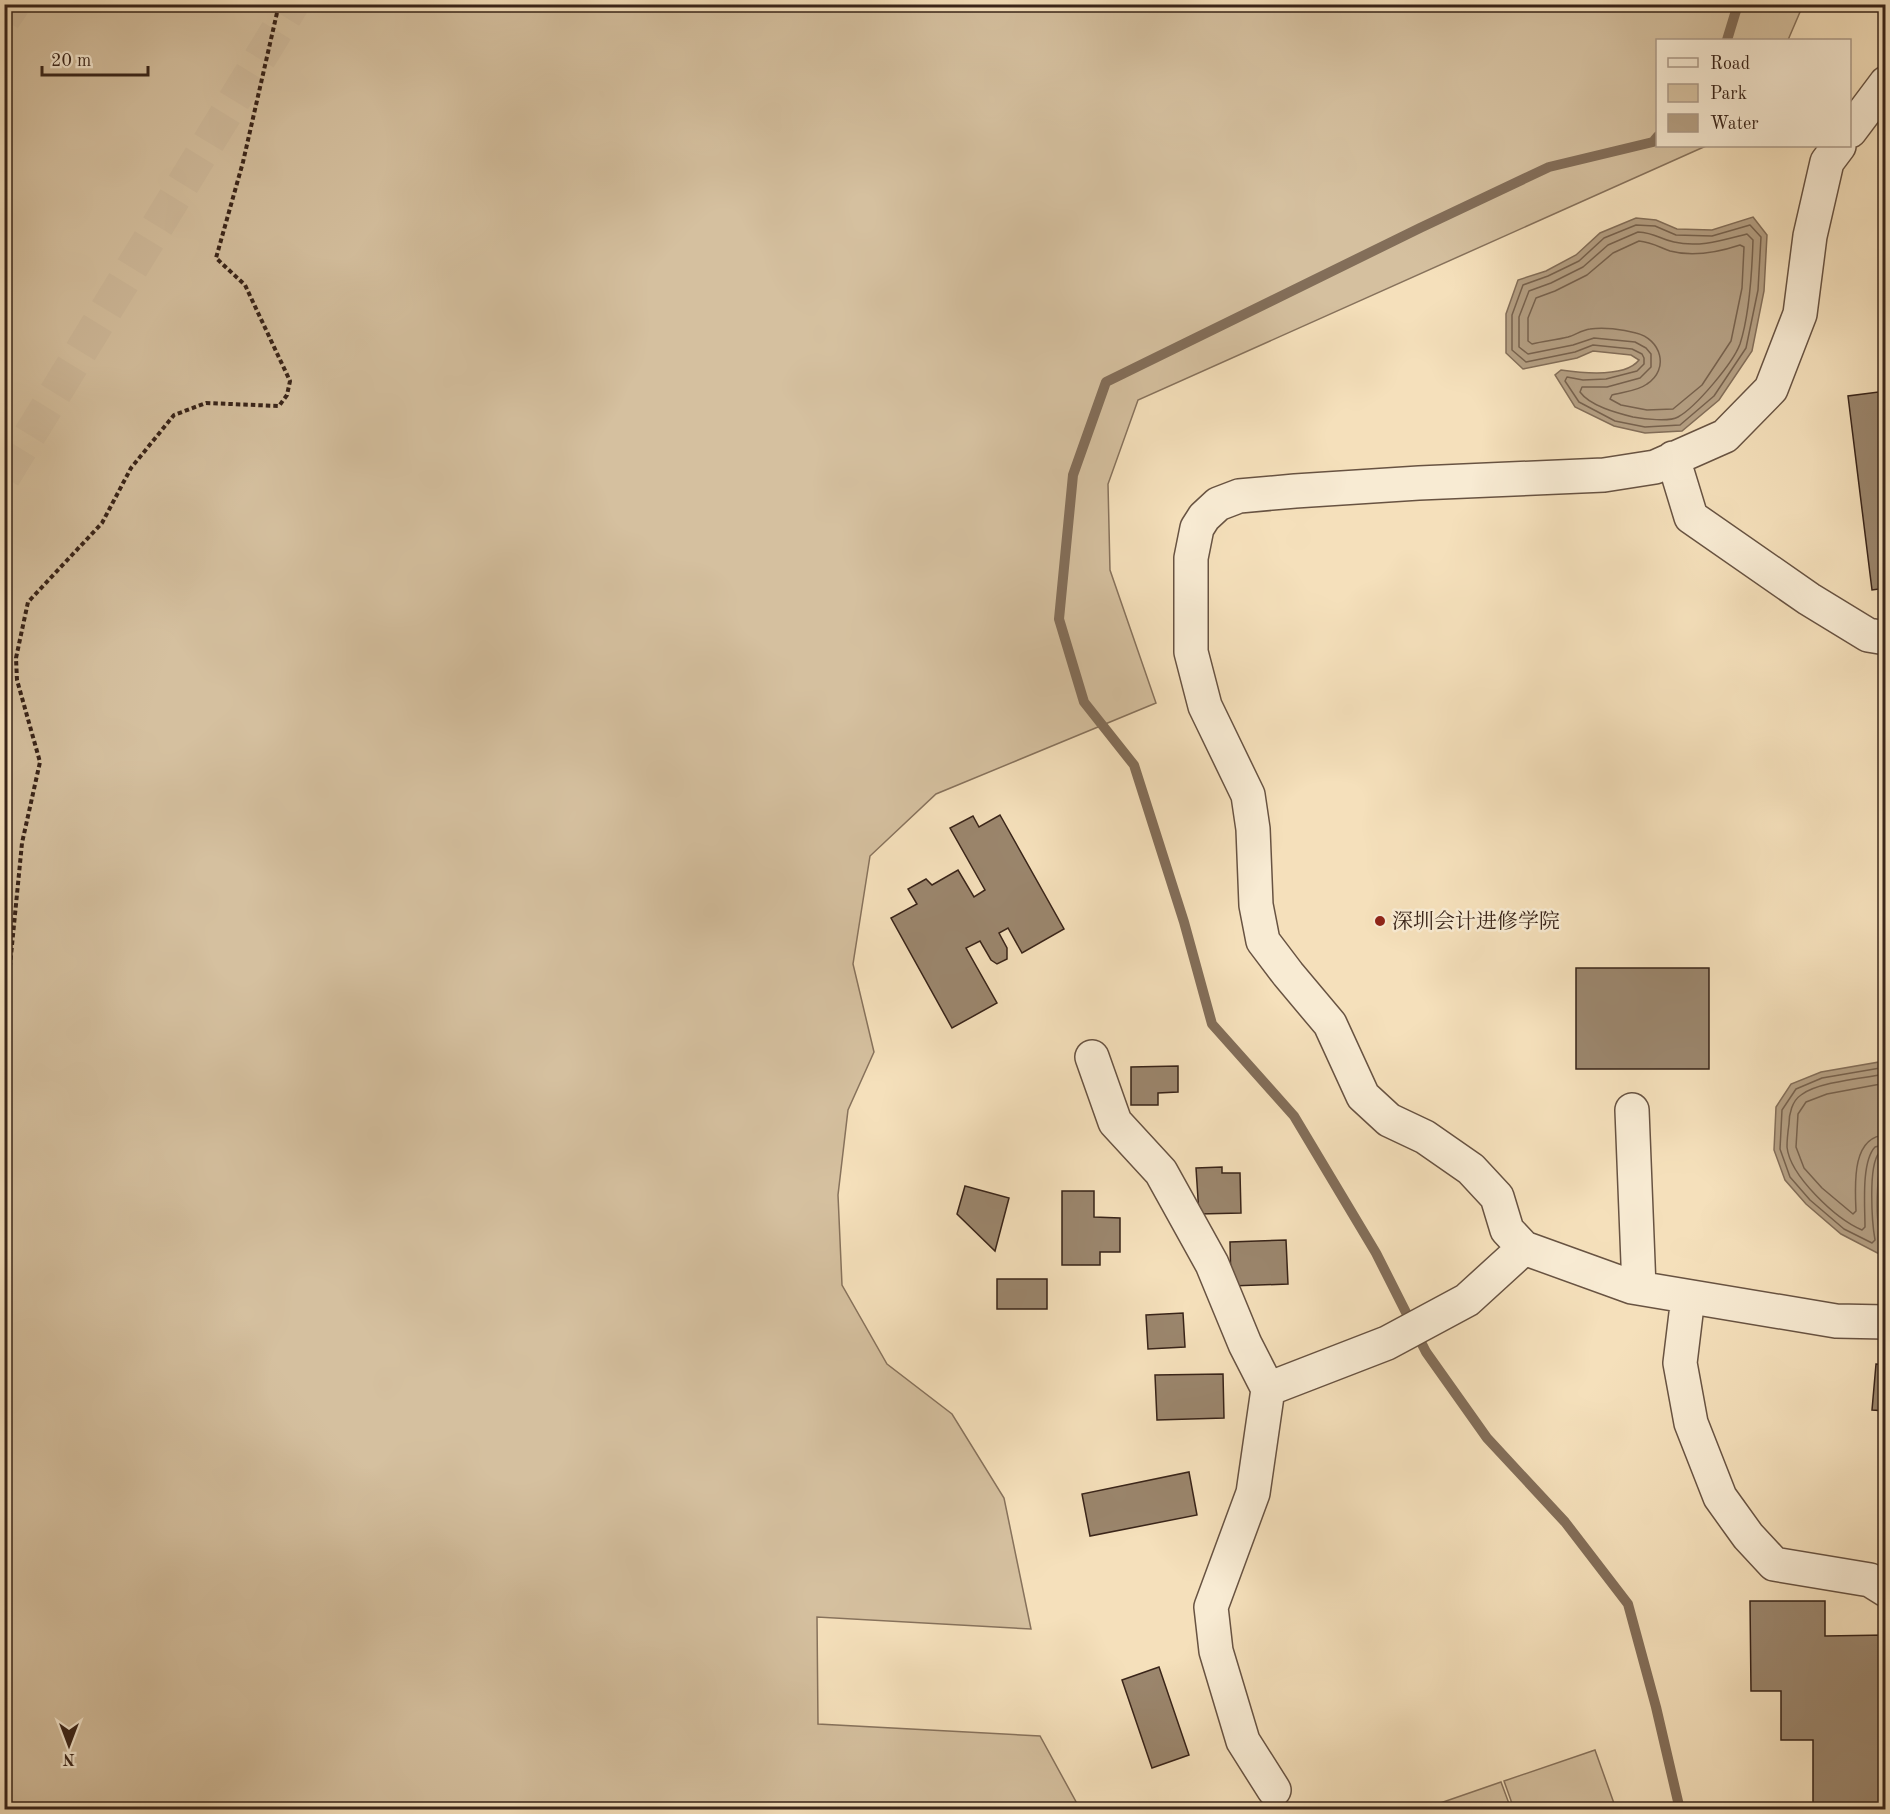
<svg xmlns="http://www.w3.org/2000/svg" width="1890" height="1814" font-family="'Old Standard TT','Noto Serif SC',serif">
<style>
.green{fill:#d5c09f;stroke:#87725c;stroke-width:1.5}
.water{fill:#b5a084;stroke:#836e59;stroke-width:1.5}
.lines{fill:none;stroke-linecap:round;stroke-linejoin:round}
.shore{stroke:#77624e;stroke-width:1.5}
.stream{stroke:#836e59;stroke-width:10}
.building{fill:#9b866d;stroke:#392419;stroke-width:1.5}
.highway-tunnel{stroke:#cfba9b;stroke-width:33;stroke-dasharray:33 16;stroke-linecap:butt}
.minor-casing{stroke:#685342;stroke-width:36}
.path{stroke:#392419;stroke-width:4;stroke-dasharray:4.5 3;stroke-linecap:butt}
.minor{stroke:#f8ebd3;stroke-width:33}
.poi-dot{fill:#8f2418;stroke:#f8ebd3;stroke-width:2}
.labels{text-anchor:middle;stroke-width:5;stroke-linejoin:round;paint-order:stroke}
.poi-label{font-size:21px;fill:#392419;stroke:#f8ebd3;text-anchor:start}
</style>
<rect width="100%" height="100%" fill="#f5e0bb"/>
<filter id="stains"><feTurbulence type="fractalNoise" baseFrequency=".00333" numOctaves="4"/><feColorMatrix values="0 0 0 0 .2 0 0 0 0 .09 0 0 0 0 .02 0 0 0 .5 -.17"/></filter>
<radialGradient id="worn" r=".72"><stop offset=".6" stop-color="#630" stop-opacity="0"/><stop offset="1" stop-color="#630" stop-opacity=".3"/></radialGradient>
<path class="green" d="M5 4 1803 5 1788 40H1658V146H1706L1138 400 1108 484 1110 570 1156 703 936 794 870 856 853 964 874 1052 848 1110 838 1195 842 1285 887 1364 952 1414 1004 1498 1031 1629 817 1617 818 1724 1040 1736 1080 1809H5Z
M1595 1750 1616 1809H1514L1504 1781Z
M1501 1782 1511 1809H1423Z"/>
<path class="water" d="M1753 217 1767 235 1764 291 1752 351 1719 400 1682 431 1645 433 1614 426 1575 407 1555 375 1561 370C1582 373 1625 378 1639 360L1631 355 1593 351 1577 358 1523 369 1506 353V314L1518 280 1546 271 1576 255 1600 233 1636 218 1656 220 1677 229 1712 230Z
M1885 1061V1154C1876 1167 1876 1213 1879 1229 1881 1238 1884 1248 1885 1257L1841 1234 1806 1204 1785 1180 1774 1150 1776 1107 1791 1084 1821 1072Z"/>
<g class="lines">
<path class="shore" d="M1636 225 1655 226 1676 235 1712 236 1750 225 1761 237 1758 290 1746 348 1714 396 1680 425 1645 427 1615 421 1579 402 1565 381 1567 377 1583 380 1606 379 1637 371 1644 364V358L1642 354 1632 349 1593 345 1575 352 1526 362 1512 350V315L1523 285 1548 276 1579 261 1604 238Z
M1638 232C1656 233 1659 239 1674 242 1699 248 1723 240 1747 234L1753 240C1752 272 1750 313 1740 344 1733 363 1696 407 1678 417 1669 422 1644 419 1633 417 1617 413 1590 406 1580 392L1582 387H1607L1640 378 1651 367V354L1646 348 1635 342 1594 338 1573 345 1528 354 1519 347V317L1529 291 1551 283 1583 267 1608 245Z
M1639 241C1651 242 1659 247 1670 251 1692 257 1719 252 1740 245L1744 247 1742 288 1731 341 1702 385 1673 409 1647 410 1621 405 1610 399 1612 395C1623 392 1638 391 1647 384 1670 369 1661 339 1636 333 1622 329 1603 327 1590 329 1582 330 1575 335 1568 337 1556 340 1544 341 1532 344L1528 341V318L1536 298 1555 291 1587 275 1613 253Z
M1886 1067 1822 1078 1796 1089 1782 1110 1780 1149 1790 1177 1810 1200 1844 1229 1872 1243 1875 1240C1872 1223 1868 1166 1879 1153L1886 1151
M1886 1074C1864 1078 1817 1082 1801 1095 1792 1101 1789 1114 1789 1124 1788 1131 1787 1139 1787 1147 1790 1176 1836 1219 1862 1230L1865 1227C1865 1206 1861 1162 1875 1147L1886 1144
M1886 1083 1827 1094 1806 1102 1798 1114 1796 1147 1804 1168 1822 1188 1853 1214 1856 1211C1855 1186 1851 1136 1886 1135"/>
<path class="stream" d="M1727 40 1738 4
M1658 136 1653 142 1549 167 1420 228 1106 382 1073 475 1059 619 1084 702 1134 765 1184 922 1212 1024 1294 1116 1376 1253 1426 1352 1487 1438 1565 1522 1628 1604 1656 1707 1680 1810"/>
</g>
<path class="building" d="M1886 391V588L1872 590 1848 396Z
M1000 815 1064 929 1022 953 1008 928 999 933 1007 948V959L997 964 991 960 980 941 966 948 997 1003 952 1028 891 918 917 904 908 889 926 879 932 885 958 870 974 897 985 890 950 828 973 816 979 827Z
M1576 968H1709V1069H1576Z
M1178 1066V1092L1158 1093V1105H1131V1067Z
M1222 1167V1173H1240L1241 1213 1199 1214 1196 1168Z
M965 1186 1009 1198 995 1251 957 1214Z
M1062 1191H1094V1217L1120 1218V1252H1100V1265H1062Z
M1286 1240 1288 1284 1231 1286 1230 1242Z
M997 1279H1047V1309H997Z
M1183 1313 1185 1347 1148 1349 1146 1315Z
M1876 1364 1886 1365V1411L1872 1410Z
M1223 1374 1224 1418 1157 1420 1155 1375Z
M1189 1472 1197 1515 1090 1536 1082 1494Z
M1750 1601H1825V1636L1886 1635V1810H1783V1803H1813V1740H1781V1691H1751Z
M1159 1667 1189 1755 1152 1768 1122 1680Z"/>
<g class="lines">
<path class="highway-tunnel" d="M4 19 14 4
M4 477 293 4"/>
<defs>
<path id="minor" d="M1850 131 1886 83
M1839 146 1827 162 1810 236 1800 314 1771 389 1725 436 1655 467 1604 475 1419 483 1295 491 1239 496 1218 504 1204 517 1197 528 1191 558V652L1205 706 1248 795 1253 829 1256 905 1263 941 1288 974 1330 1024 1363 1096 1389 1120 1425 1137 1471 1169 1497 1197 1507 1230 1524 1248 1632 1287 1836 1321 1886 1322
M1673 458 1691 517 1809 599 1868 635 1886 638
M1092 1057 1115 1122 1161 1172 1212 1264 1245 1344 1268 1389
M1632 1110 1639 1288
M1688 1297 1680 1363 1691 1423 1720 1497 1748 1536 1774 1564 1870 1580 1886 1590
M1274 1790 1243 1741 1216 1651 1211 1607 1253 1493 1268 1389 1387 1343 1467 1300 1524 1248"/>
</defs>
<use href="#minor" class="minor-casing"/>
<path class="path" d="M4 1027 22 843 40 762 17 680 16 658 28 602 102 523 131 468 174 415 206 403 279 406 287 395 290 381 245 285 216 258 243 162 279 4"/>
<use href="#minor" class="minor"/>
</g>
<circle class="poi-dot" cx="1380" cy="921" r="6"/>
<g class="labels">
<g class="poi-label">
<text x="1392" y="928">深圳会计进修学院</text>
</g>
</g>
<rect width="1890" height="1814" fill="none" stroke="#f5e0bb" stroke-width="24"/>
<rect x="6" y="6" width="1878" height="1802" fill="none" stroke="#392419" stroke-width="3"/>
<rect x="12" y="12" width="1866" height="1790" fill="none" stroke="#392419" stroke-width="1.5"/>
<rect x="1656" y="39" width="195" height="108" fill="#f8ebd3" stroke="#ac9b89" stroke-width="1.5"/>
<rect x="1668" y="58" width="30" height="9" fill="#f8ebd3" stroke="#ac9b89" stroke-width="1.5"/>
<text x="1710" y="69" font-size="18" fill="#392419">Road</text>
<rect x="1668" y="84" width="30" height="18" fill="#d5c09f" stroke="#ac9b89" stroke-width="1.5"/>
<text x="1710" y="99" font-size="18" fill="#392419">Park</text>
<rect x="1668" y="114" width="30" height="18" fill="#b5a084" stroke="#ac9b89" stroke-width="1.5"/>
<text x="1710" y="129" font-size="18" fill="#392419">Water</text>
<g transform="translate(69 1745) rotate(180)" stroke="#f8ebd3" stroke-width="4.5" paint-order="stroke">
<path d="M0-4.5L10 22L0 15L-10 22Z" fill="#392419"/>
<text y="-9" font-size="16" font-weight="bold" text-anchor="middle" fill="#392419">N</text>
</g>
<path d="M42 66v9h106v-9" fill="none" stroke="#392419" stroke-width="3"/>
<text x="51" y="66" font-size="18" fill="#392419" stroke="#f8ebd3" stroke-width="4.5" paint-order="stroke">20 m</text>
<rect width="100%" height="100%" filter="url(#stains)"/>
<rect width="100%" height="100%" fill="url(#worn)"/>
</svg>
